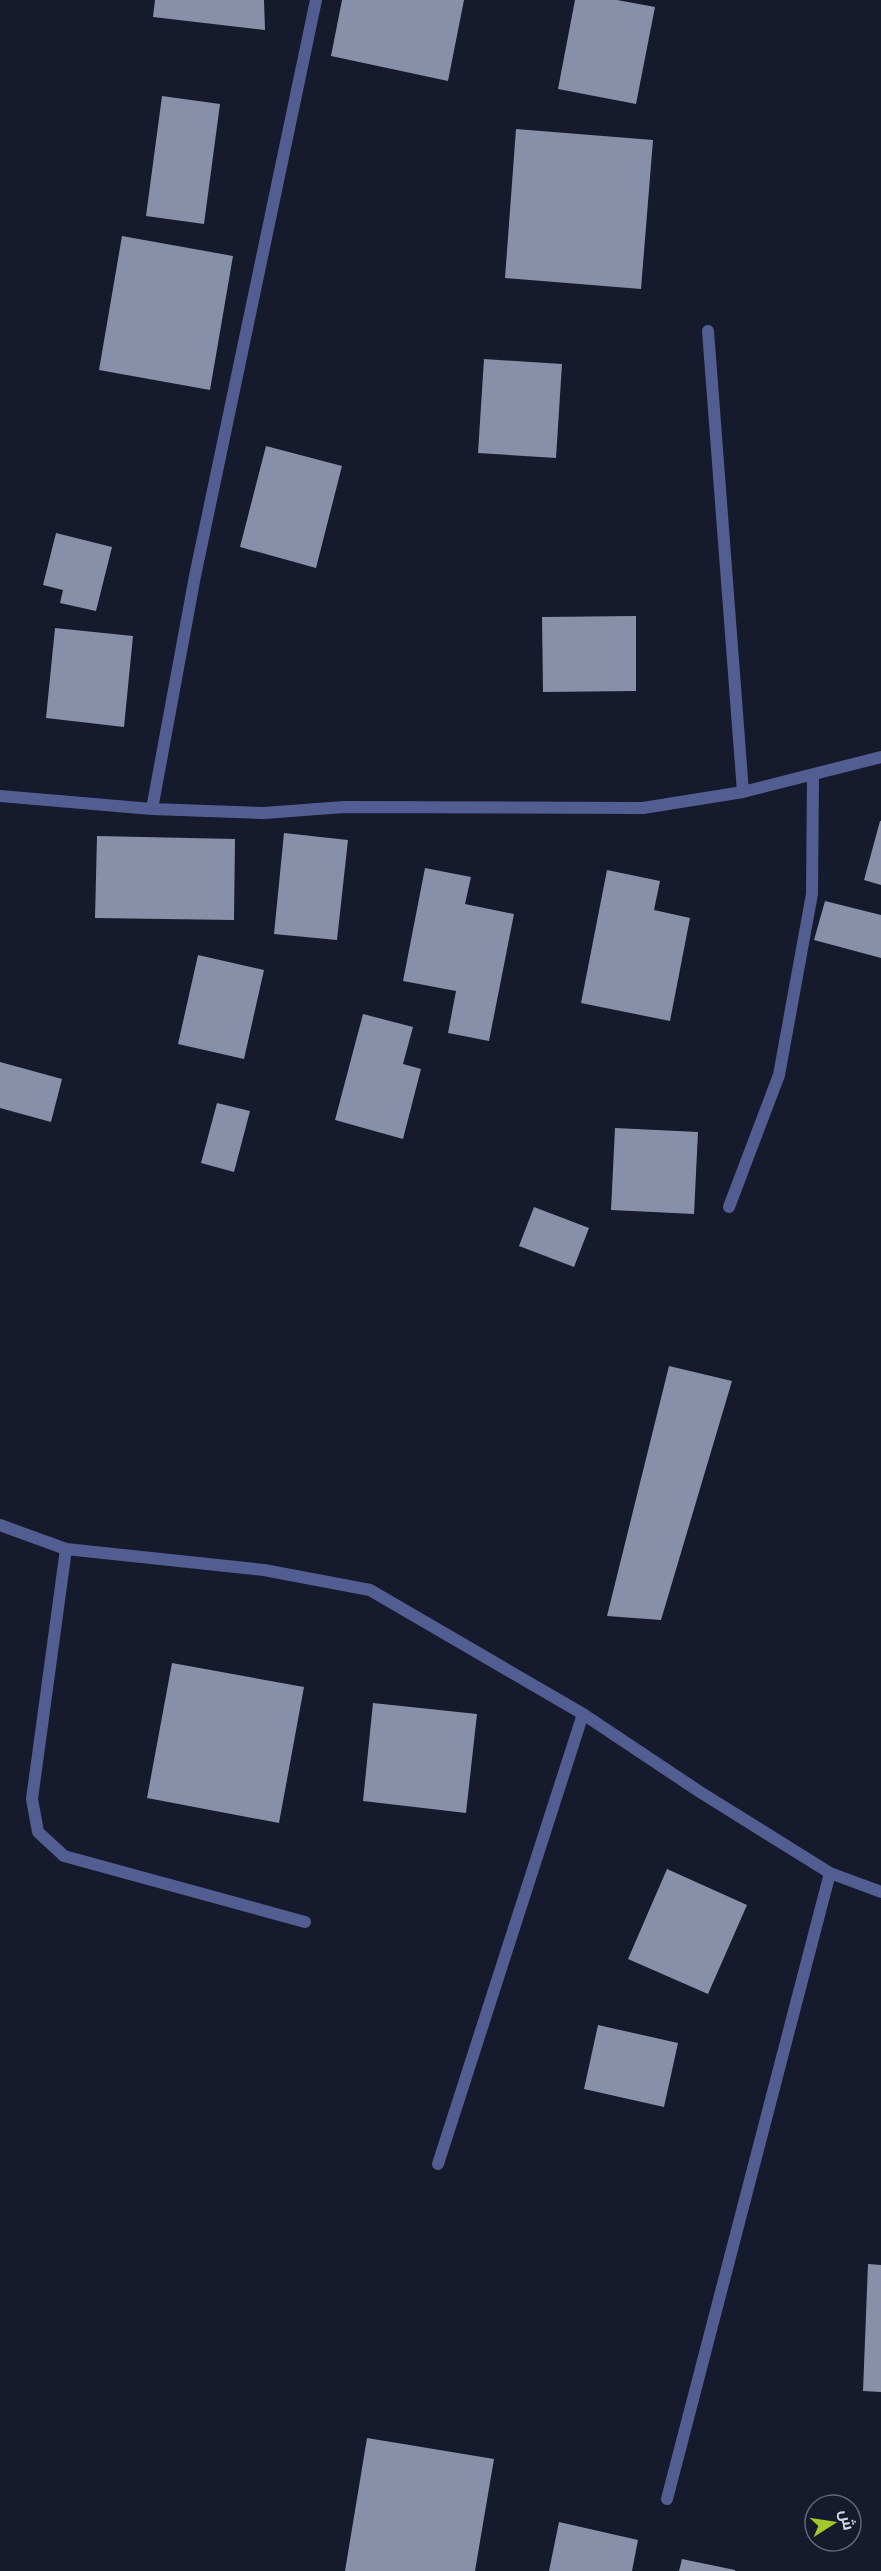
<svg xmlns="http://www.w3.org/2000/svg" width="881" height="2571" font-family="'Noto Sans',Cairo,sans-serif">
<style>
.building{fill:#888fa8}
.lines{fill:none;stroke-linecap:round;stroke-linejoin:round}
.street{stroke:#525e92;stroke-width:12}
</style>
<rect width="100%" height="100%" fill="#161a2d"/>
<path class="building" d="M155 0H264L265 30 153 17Z
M342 0H464L448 81 331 56Z
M575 0H617L655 7 636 104 558 89Z
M162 96 220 104 204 224 146 216Z
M516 129 653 140 641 289 505 278Z
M122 236 233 256 210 390 99 370Z
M484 359 562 364 556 458 478 453Z
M266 446 342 466 316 568 240 547Z
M56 533 112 547 96 611 60 603 63 590 43 585Z
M636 616V691L543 692 542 617Z
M55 628 133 636 124 727 46 718Z
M880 821H881V885L864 880Z
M284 833 348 840 337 940 274 934Z
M97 836 235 839 234 920 95 918Z
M425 868 471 877 465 904 514 914 489 1041 448 1033 456 991 403 981Z
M607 870 660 881 654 910 690 918 670 1021 581 1003Z
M825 901 881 915V958L814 940Z
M198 955 264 970 244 1059 178 1044Z
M363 1014 413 1027 403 1064 421 1069 403 1139 335 1120Z
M0 1062 62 1079 51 1122 0 1108Z
M217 1103 250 1111 234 1172 201 1163Z
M615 1128 698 1132 694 1214 611 1210Z
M534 1207 589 1228 574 1267 519 1246Z
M669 1366 732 1381 661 1620 607 1616Z
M172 1663 304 1687 279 1823 147 1798Z
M373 1703 477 1714 466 1813 363 1801Z
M667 1869 747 1905 708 1994 628 1959Z
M598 2025 678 2043 664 2107 584 2089Z
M868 2264 881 2265V2392L863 2391Z
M367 2438 494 2459 475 2571H345Z
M559 2522 638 2540 632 2571H549Z
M682 2559 735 2570V2571H679Z"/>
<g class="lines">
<path class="street" d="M708 331 743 792
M0 796 152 809 264 813 344 807 643 808 743 792 881 757
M152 809 195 576 316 0
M729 1207 779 1075 812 894 813 776
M0 1525 66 1549 264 1570 370 1590 583 1714 700 1792 830 1873 881 1892
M66 1549 32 1799 38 1832 64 1856 305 1922
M438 2164 583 1714
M667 2499 830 1873"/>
</g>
<g transform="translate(833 2523) rotate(78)"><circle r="28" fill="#161a2d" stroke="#626676" stroke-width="1.5"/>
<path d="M0-4.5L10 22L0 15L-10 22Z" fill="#a2c929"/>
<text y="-9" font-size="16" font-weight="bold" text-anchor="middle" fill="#d3d7e4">ش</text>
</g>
</svg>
